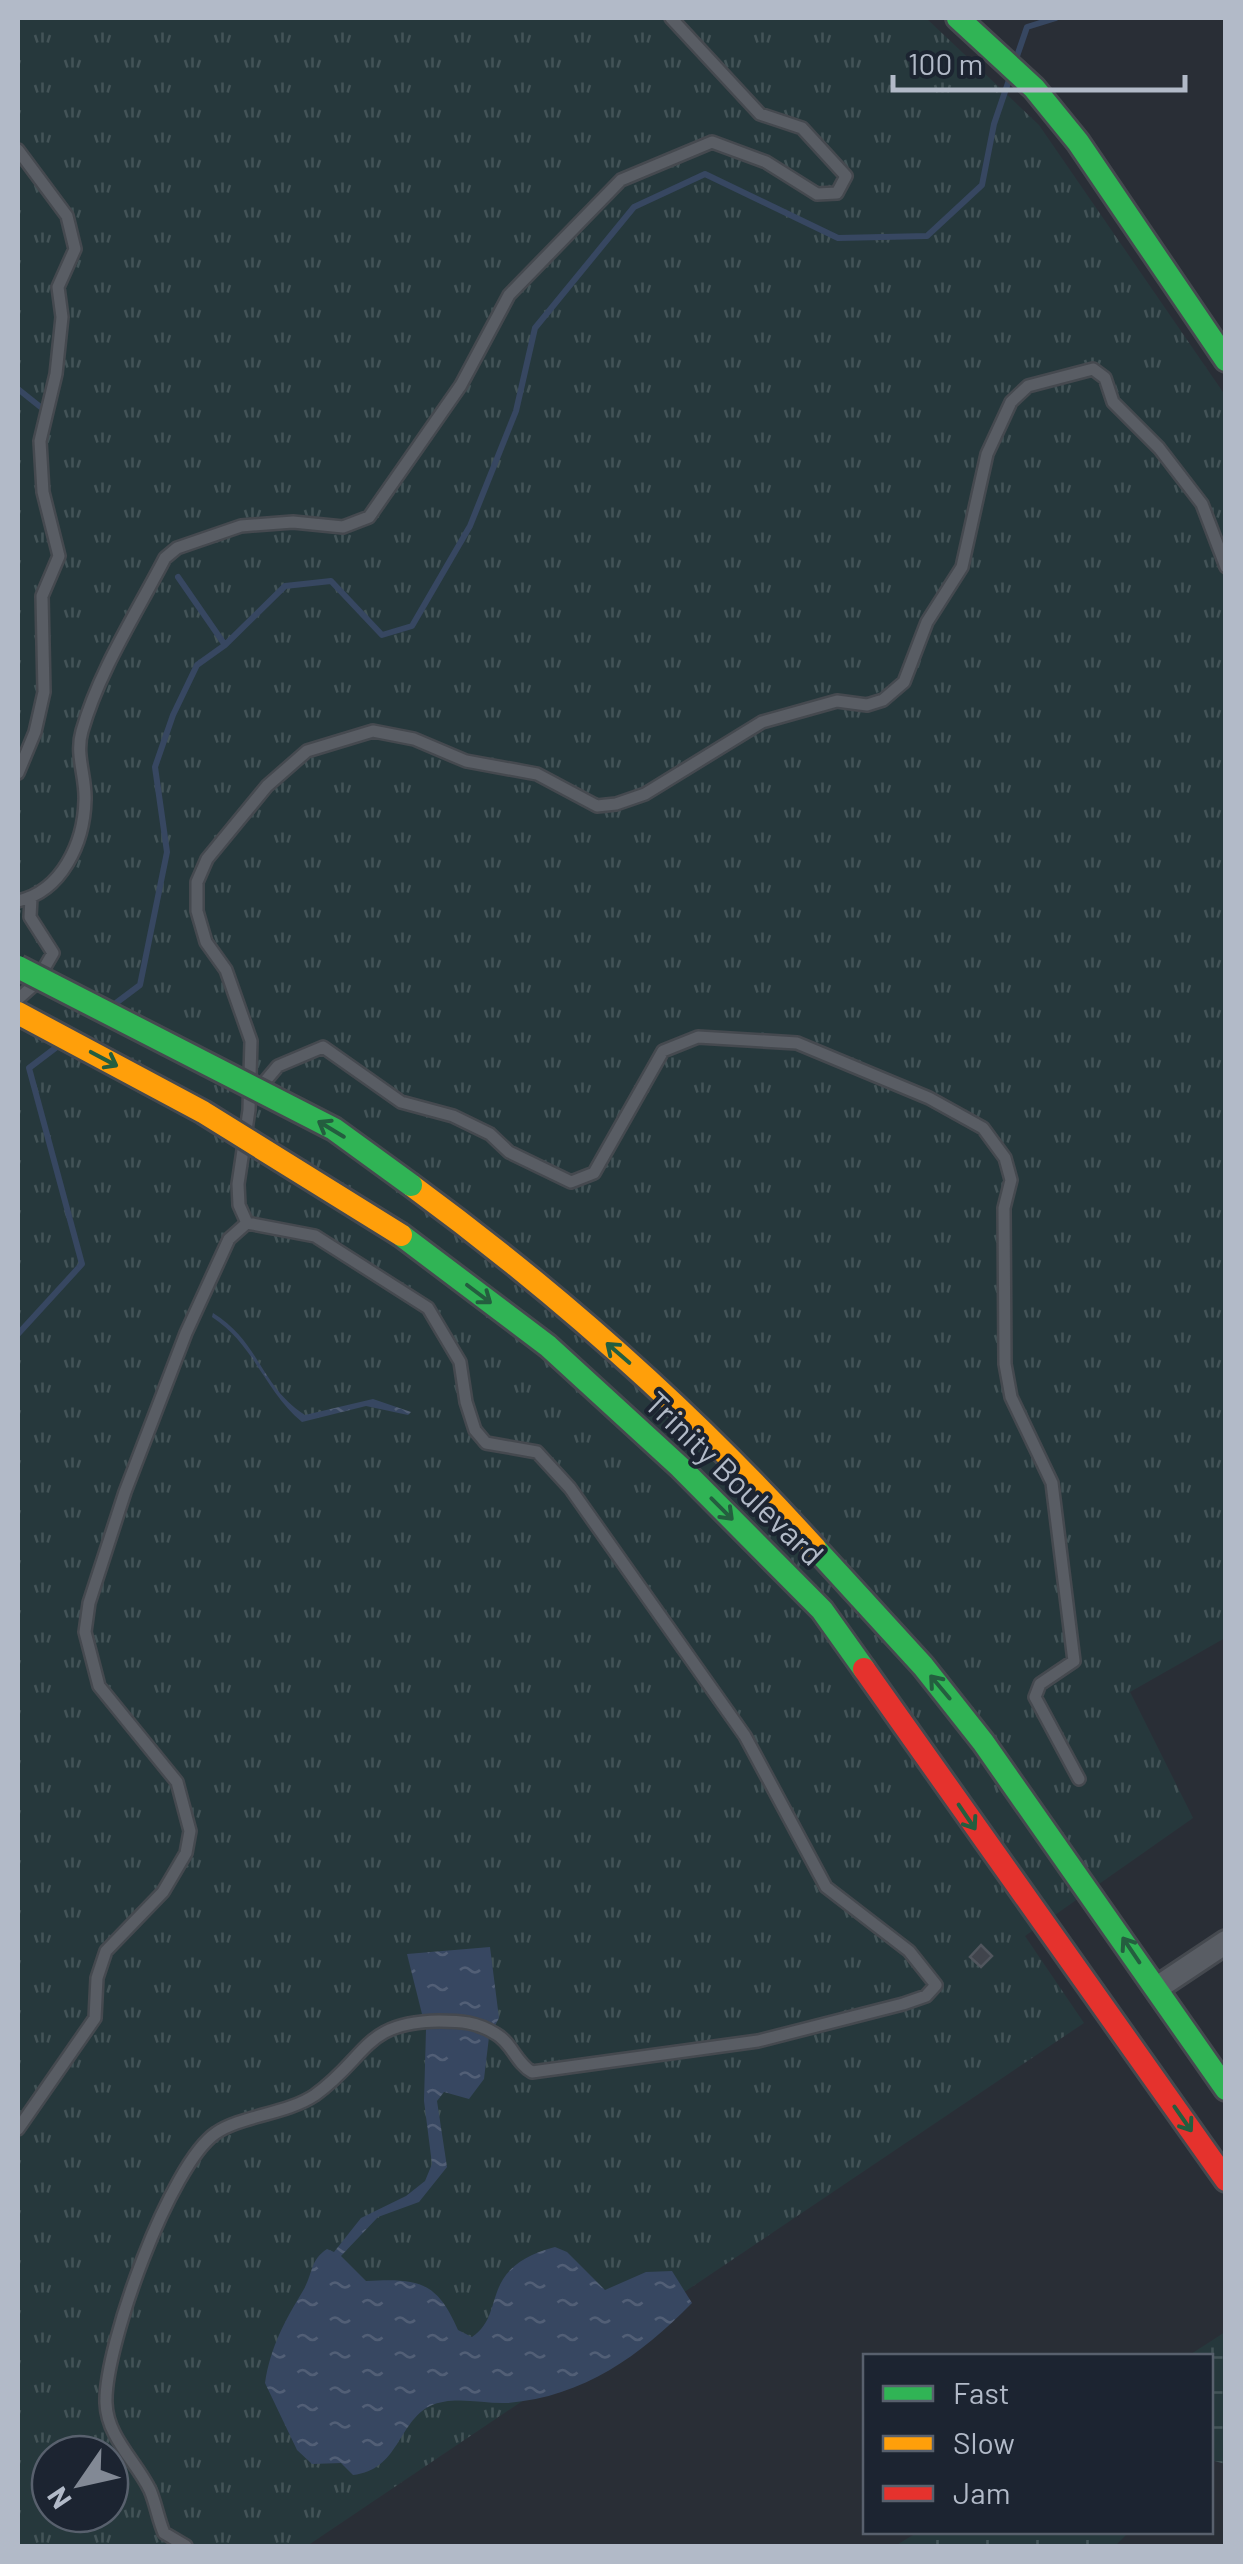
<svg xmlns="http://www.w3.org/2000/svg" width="1243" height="2564" font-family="Barlow,sans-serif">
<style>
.grass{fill:url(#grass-tufts);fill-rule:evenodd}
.wetland{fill:url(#wetland-marsh)}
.water{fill:url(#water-ripples)}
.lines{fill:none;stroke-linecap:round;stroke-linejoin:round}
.stream{stroke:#374761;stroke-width:6}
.building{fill:#40444c;stroke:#51565e;stroke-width:2.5}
.lane-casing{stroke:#45494f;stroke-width:16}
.street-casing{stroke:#45494f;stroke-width:28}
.fast-casing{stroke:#45494f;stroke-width:28}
.slow-casing{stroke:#45494f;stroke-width:28}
.jam-casing{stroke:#45494f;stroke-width:28}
.lane{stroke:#595d64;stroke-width:11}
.street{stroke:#595d64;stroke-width:22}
.fast{stroke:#30b455;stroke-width:22}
.slow{stroke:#ff9f0a;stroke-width:22}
.jam{stroke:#e5322d;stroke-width:22}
.fast-bridge-casing{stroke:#45494f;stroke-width:28;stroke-linecap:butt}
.slow-bridge-casing{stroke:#45494f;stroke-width:28;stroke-linecap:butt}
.fast-bridge{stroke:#30b455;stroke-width:22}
.slow-bridge{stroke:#ff9f0a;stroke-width:22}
.oneway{stroke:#245e3f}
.labels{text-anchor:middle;stroke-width:8;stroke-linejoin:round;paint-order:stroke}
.street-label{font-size:32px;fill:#b2bac8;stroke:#1c2431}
</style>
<defs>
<pattern id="grass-tufts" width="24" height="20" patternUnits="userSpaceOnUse" patternTransform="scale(2.5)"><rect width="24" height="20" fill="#26383c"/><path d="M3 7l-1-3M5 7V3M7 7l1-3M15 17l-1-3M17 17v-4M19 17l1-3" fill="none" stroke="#435357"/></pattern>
<pattern id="wetland-marsh" width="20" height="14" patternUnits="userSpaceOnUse" patternTransform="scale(2.5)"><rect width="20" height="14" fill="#26383c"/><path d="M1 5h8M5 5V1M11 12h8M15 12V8" fill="none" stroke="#435357"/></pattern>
<pattern id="water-ripples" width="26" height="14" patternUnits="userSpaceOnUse" patternTransform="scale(2.5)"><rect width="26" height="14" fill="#374761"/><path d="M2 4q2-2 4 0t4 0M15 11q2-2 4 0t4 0" fill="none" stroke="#525f76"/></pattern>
</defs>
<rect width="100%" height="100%" fill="#292e36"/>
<path class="grass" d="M18 18H926L1039 125 1225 395V1638L1130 1692 1193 1818 1025 1936 1084 2023 307 2546H18ZM50 2454H110V2514H50Z"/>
<path class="wetland" d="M1225 2332V2464L1211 2460 1210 2356H1188Z
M918 2532H1129L1115 2546H895Z"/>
<path class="water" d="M213 1313C260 1342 260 1386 305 1415L373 1399 411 1412 408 1415 366 1406 302 1422C264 1390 254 1344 212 1317Z
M490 1947 499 2018 489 2037 484 2079 469 2099 444 2092 437 2101 447 2167 419 2202 378 2217 341 2256 366 2281C418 2278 437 2281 458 2330L472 2337C508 2313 476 2268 555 2247L567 2252 605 2290 646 2272 672 2271 692 2303C640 2356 583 2397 507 2403 483 2404 453 2395 430 2406 398 2422 399 2470 353 2475L341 2463 312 2464 297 2450 265 2383C271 2345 285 2321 304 2289 313 2273 310 2260 327 2249L334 2252 361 2218 406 2196 425 2181 432 2164 424 2101 426 2030 407 1954Z"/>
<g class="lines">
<path class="stream" d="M1016 59 1027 27 1056 18
M18 389 43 409
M178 577 225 645
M116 1003 140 985 167 852 155 767 173 715 197 665 225 645 285 586 331 581 382 635 412 626 470 526 516 411 535 328 634 207 705 174 838 238 927 236 982 185 994 124 1009 80
M18 1334 82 1264 29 1068 58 1046"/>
</g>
<path class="building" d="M981 1945 992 1956 981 1967 970 1957Z"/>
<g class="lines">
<defs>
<path id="lane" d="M18 150 67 216 75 249 58 287 62 317 56 374 40 441 43 492 59 556 42 596 44 692 35 732 18 773
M18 901C62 891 84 843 85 800 86 776 75 755 82 731 99 671 136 614 165 558L177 548 241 526 293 522 343 527 369 517 461 385 509 295 621 180 712 142 766 162 817 194 837 193 846 176 802 128 760 114 671 18
M18 999 35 984 53 953 30 917 31 898
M262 1085 278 1066 323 1047 401 1102 453 1116 490 1134 509 1152 571 1182 594 1173 663 1051 698 1037 797 1043 929 1098 983 1128 1005 1158 1011 1180 1004 1208 1005 1364 1011 1397 1052 1483 1074 1661 1040 1684 1035 1697 1079 1779
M247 1223 239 1205 238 1184 249 1110 251 1041 226 970 206 942 197 911V882L207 859 267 786 307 751 373 731 414 739 466 761 537 774 597 806 616 804 645 794 762 722 837 701 867 705 883 700 904 682 927 622 962 567 987 454 1011 402 1028 386 1093 369 1105 378 1113 402 1159 448 1202 504 1226 567
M18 2129 95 2018 97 1978 106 1951 163 1892 186 1853 190 1831 177 1782 99 1686 85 1632 89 1603 125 1492 186 1333 229 1239 247 1223
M186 2546 164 2533C158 2519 156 2504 150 2490 136 2461 107 2437 106 2403 104 2347 170 2164 216 2133 240 2116 287 2114 315 2095 368 2057 363 2022 439 2021 461 2021 477 2022 496 2034 512 2043 516 2063 532 2072L758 2041 903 2004 926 1996 936 1985 909 1951 826 1887 745 1736 570 1488 537 1452 486 1443 475 1430 466 1402 460 1362 428 1308 315 1236 247 1223"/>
<path id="street" d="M1157 1988 1226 1942"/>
<path id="fast" d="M958 18 1034 88 1078 142 1226 360
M401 1235 548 1346 680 1467 822 1610 864 1669
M815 1548 923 1666 983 1742 1226 2089"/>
<path id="slow" d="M411 1185C558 1293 693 1413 815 1548"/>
<path id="jam" d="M864 1669 1226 2180"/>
</defs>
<use href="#lane" class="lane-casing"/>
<use href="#street" class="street-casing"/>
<use href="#fast" class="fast-casing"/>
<use href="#slow" class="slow-casing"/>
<use href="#jam" class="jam-casing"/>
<use href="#lane" class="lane"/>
<use href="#street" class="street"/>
<use href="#fast" class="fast"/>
<use href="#slow" class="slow"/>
<use href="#jam" class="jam"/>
<defs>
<path id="fast-bridge" d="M18 967 334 1129 411 1185"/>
<path id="slow-bridge" d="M18 1013 203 1112 401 1235"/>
</defs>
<use href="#fast-bridge" class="fast-bridge-casing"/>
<use href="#slow-bridge" class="slow-bridge-casing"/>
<use href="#fast-bridge" class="fast-bridge"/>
<use href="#slow-bridge" class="slow-bridge"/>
</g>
<defs><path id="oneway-shaft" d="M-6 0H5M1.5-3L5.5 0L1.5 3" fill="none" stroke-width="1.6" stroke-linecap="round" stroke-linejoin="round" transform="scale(2.5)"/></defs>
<g class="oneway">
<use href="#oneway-shaft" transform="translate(104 1059) rotate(28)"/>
<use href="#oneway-shaft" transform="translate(331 1129) rotate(-149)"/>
<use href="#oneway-shaft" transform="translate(479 1294) rotate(37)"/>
<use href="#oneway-shaft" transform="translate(618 1353) rotate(-139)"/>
<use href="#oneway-shaft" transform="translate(722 1509) rotate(45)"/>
<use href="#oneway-shaft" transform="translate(940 1687) rotate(-130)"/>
<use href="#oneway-shaft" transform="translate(967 1817) rotate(56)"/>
<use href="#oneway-shaft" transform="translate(1131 1950) rotate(-124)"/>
<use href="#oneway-shaft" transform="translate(1183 2119) rotate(55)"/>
</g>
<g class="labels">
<g class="street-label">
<text transform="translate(734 1479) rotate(44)" y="11">Trinity Boulevard</text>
</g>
</g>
<rect width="1243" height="2564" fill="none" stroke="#b2bac8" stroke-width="40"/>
<rect x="863" y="2354" width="350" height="180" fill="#1c2431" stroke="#58606d" stroke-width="2.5"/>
<rect x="883" y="2386" width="50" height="15" fill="#30b455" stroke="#58606d" stroke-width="2.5"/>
<text x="953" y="2404" font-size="30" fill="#b2bac8">Fast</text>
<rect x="883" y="2436" width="50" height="15" fill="#ff9f0a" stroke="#58606d" stroke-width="2.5"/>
<text x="953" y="2454" font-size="30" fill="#b2bac8">Slow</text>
<rect x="883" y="2486" width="50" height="15" fill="#e5322d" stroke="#58606d" stroke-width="2.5"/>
<text x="953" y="2504" font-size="30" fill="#b2bac8">Jam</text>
<g transform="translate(80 2484) rotate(236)"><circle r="48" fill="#1c2431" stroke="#58606d" stroke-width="2.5"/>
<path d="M0-8L18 38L0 25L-18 38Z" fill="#828995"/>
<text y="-15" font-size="28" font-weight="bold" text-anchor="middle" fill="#b2bac8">N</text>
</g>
<path d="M893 75v15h292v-15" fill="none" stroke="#b2bac8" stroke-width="5"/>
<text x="908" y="75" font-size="30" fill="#b2bac8" stroke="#1c2431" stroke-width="8" paint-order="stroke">100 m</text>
</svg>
